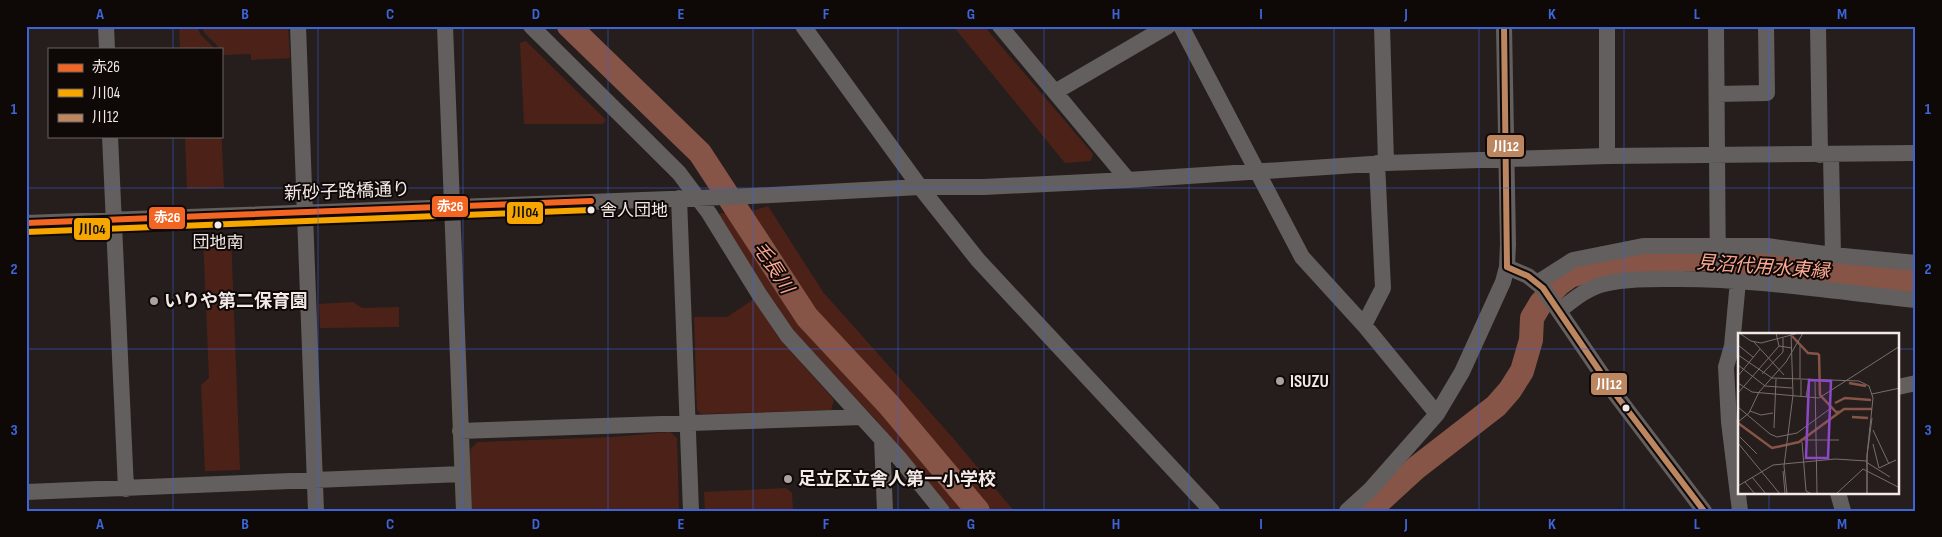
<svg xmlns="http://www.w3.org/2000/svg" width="1942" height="537" font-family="'Sofia Sans Condensed','Noto Sans JP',sans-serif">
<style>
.green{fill:#4c2218}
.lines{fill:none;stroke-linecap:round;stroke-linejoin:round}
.river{stroke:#875547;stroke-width:24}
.minor{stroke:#635f5e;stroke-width:16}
.bus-1-casing{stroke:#0e0807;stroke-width:10}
.bus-2-casing{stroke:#0e0807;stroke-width:10}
.bus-3-casing{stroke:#0e0807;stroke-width:10}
.bus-1{stroke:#f26522;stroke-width:6}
.bus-2{stroke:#f7a600;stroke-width:6}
.bus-3{stroke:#bb8660;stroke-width:6}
.grid{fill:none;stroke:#3d65da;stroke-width:1;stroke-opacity:0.55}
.bus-dot{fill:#f3e9e6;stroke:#0e0807;stroke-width:2}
.poi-dot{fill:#aba29f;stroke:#0e0807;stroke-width:2}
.labels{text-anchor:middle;stroke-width:4;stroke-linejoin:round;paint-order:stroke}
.bus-label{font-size:17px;fill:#f3e9e6;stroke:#0e0807;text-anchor:start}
.street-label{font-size:18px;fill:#f3e9e6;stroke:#0e0807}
.poi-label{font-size:18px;font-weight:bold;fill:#f3e9e6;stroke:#0e0807;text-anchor:start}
.water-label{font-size:19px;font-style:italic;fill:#fca78f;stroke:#0e0807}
.inset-river{fill:none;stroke:#875547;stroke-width:2.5}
.inset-road{fill:none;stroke:#786f6d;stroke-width:1}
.view{fill:#8d48c5;fill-opacity:0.15;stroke:#8d48c5;stroke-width:2.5}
.inset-edge{fill:none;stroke:#f3e9e6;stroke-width:2.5}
.line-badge{stroke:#0e0807;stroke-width:2}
.badge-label{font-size:14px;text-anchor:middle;font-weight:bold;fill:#fff}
.pale-badge-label{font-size:14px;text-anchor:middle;font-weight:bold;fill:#111}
.neatline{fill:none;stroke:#3d65da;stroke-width:2}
.grid-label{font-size:16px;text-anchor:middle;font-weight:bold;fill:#3d65da}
</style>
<rect width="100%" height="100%" fill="#261e1c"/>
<path class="green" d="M179 26H197L200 34 215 49H180Z
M202 26H288L290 58 251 60V54L222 55 221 49H219C215 40 203 36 202 26Z
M953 26H984L1093 154 1091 161 1065 163Z
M526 41 606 120 603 124H524L520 43Z
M221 127 224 188 187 189 185 136H221Z
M768 206 823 292 953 438 1014 511H990L810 303 749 212Z
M720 213 731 214 799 317 881 408 963 511H949L876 420 789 326 718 218Z
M231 235 240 470 205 471 201 385 209 378 203 236Z
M754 299 779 338 834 400 831 410 701 414 697 410 694 317H727Z
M353 302 362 308 399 307V327L320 328 319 304Z
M670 432 677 438 679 511H472L470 456 471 448 478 442 613 437Z
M786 488 792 493 793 511H705L704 492Z"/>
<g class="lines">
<path class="river" d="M569 26 700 153 807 317 889 405 978 511
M1369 511 1416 468 1496 406 1510 390 1522 371 1531 340 1532 318 1541 303 1559 284 1570 276 1600 267 1620 265 1670 259H1714L1916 281"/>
<path class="minor" d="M106 26 107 49
M298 26 316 511
M445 26 464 511
M531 26 679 173 709 213 759 294 787 335 900 459 942 511
M803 26 920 187 978 260 1212 511
M1000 26 1128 180
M1181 26 1302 257 1364 325 1437 414
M1382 26 1386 163
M1607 26V156
M1716 26 1718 279
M1818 26 1820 155
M1055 92 1168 26
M1717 94 1767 93 1766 26
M110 136 126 489
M1831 155 1833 255
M679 198 691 511
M26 223 751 196 920 187H984L1128 180 1386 163 1607 156 1916 153
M1507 267 1528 276 1543 288 1616 395 1704 511
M1738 281 1732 346 1726 367 1729 422 1740 511
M1537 283 1573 260 1643 246H1767L1833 255 1916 263
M1559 311C1573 300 1587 288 1604 284 1629 278 1655 279 1680 279 1758 279 1838 292 1916 300
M1364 325 1383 288 1377 163
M1898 387 1916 383
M460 431 862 417
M882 439 885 511
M26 492 462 474
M1838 493 1843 511
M1347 511 1370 490 1437 414 1462 372 1503 282 1507 267 1508 244 1504 26"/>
<defs>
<path id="bus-1" d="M26 223 591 201"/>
<path id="bus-2" d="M26 232 591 210"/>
<path id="bus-3" d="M1504 26 1507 267
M1507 267 1528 276 1543 288 1616 395 1704 511"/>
</defs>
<use href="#bus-1" class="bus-1-casing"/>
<use href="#bus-2" class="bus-2-casing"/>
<use href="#bus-3" class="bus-3-casing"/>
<use href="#bus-1" class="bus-1"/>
<use href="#bus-2" class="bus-2"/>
<use href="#bus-3" class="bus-3"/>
</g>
<path class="grid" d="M173 26V49M318 26V511M463 26V511M608 26V511M753 26V511M898 26V511M1044 26V511M1189 26V511M1334 26V511M1479 26V511M1624 26V511M1769 26V334M173 136V511M26 188H1916M26 349H1740M1898 349H1916M1769 493V511"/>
<g class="bus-dot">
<circle cx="591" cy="210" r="4.5"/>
<circle cx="218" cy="225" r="4.5"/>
<circle cx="1626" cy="408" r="4.5"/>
</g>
<g class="poi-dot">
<circle cx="154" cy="301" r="5"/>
<circle cx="1280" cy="381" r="5"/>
<circle cx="788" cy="479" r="5"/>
</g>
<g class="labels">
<g class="bus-label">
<text x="600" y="216">舎人団地</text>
<text x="218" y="248" text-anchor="middle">団地南</text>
</g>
<g class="street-label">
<text transform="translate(347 191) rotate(-2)" y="6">新砂子路橋通り</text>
</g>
<g class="poi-label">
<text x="164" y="307">いりや第二保育園</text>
<text x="1290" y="387">ISUZU</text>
<text x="798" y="485">足立区立舎人第一小学校</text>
</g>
<g class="water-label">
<text transform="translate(1763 266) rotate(4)" y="7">見沼代用水東縁</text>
<text transform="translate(774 267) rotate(57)" y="7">毛長川</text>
</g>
</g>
<g transform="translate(1738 333)">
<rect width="161" height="161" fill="#261e1c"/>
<path class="inset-river" d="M54 3 70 20 81 21M81 21 82 62 99 80 101 78M111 50 128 53M97 70 107 65 133 67M114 84 130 85M0 90 34 115 61 109 106 76H134"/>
<path class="inset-road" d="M1 0 13 8 23 10 61 0M38 0 41 13 54 15M16 9 46 42M0 12 15 24M62 13V46M0 22 34 45 121 48 131 53 135 65 129 122V161M0 32 27 53M24 41 45 19V5M0 43 22 16M77 47 79 161M0 50 14 59 81 65 162 13M27 53 54 55M0 60 41 13M134 61 162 55M63 64V47M68 64 71 47M0 74 32 101 39 104 59 100 93 75M12 78 23 82 35 80M0 89 11 80 21 59 48 29 65 0M36 95 38 46M135 97 151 131M2 104 19 121M66 107H101M64 109 68 158 74 161M0 110 42 161M135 111 141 135M128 129 152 144M141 135 158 127M45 138 47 160M14 144 28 161M7 149 17 161M0 153 35 132 97 126 129 128M49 161 46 133 55 62 53 0M98 161 125 136 162 155M129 161V123L134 85"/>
<path class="view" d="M71 47 93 48 90 125H68Z"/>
<rect width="161" height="161" class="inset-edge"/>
</g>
<g class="line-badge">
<rect x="1486" y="134" width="39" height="24" rx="5" fill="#bb8660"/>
<rect x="431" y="195" width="38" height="23" rx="5" fill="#f26522"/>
<rect x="506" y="201" width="38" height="24" rx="5" fill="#f7a600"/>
<rect x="148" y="206" width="38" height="24" rx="5" fill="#f26522"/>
<rect x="73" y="217" width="38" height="24" rx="5" fill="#f7a600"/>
<rect x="1590" y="372" width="38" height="24" rx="5" fill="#bb8660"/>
</g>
<g class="badge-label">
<text x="1506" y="151">川12</text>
<text x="450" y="211">赤26</text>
<text x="167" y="222">赤26</text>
<text x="1609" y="389">川12</text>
</g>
<g class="pale-badge-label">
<text x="525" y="217">川04</text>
<text x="92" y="234">川04</text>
</g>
<rect width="1942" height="537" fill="none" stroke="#0e0807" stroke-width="55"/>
<rect x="48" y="48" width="175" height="90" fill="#0e0807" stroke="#6a6260"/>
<rect x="58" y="64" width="25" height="8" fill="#f26522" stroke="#6a6260"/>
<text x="92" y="72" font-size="15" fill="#f3e9e6">赤26</text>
<rect x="58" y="89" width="25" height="8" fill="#f7a600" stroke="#6a6260"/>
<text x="92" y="98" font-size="15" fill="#f3e9e6">川04</text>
<rect x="58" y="114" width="25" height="8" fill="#bb8660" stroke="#6a6260"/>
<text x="92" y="122" font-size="15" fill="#f3e9e6">川12</text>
<rect x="28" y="28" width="1886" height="482" class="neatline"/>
<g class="grid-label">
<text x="100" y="19">A</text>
<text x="245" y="19">B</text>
<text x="390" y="19">C</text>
<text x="536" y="19">D</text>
<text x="681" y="19">E</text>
<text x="826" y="19">F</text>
<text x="971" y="19">G</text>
<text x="1116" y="19">H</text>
<text x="1261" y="19">I</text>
<text x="1406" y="19">J</text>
<text x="1552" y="19">K</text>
<text x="1697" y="19">L</text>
<text x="1842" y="19">M</text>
<text x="14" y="114">1</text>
<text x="1928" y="114">1</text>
<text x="14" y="274">2</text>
<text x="1928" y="274">2</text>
<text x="14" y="435">3</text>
<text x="1928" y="435">3</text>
<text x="100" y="529">A</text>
<text x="245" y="529">B</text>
<text x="390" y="529">C</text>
<text x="536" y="529">D</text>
<text x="681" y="529">E</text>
<text x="826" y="529">F</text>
<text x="971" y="529">G</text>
<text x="1116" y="529">H</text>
<text x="1261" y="529">I</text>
<text x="1406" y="529">J</text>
<text x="1552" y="529">K</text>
<text x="1697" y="529">L</text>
<text x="1842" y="529">M</text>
</g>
</svg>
